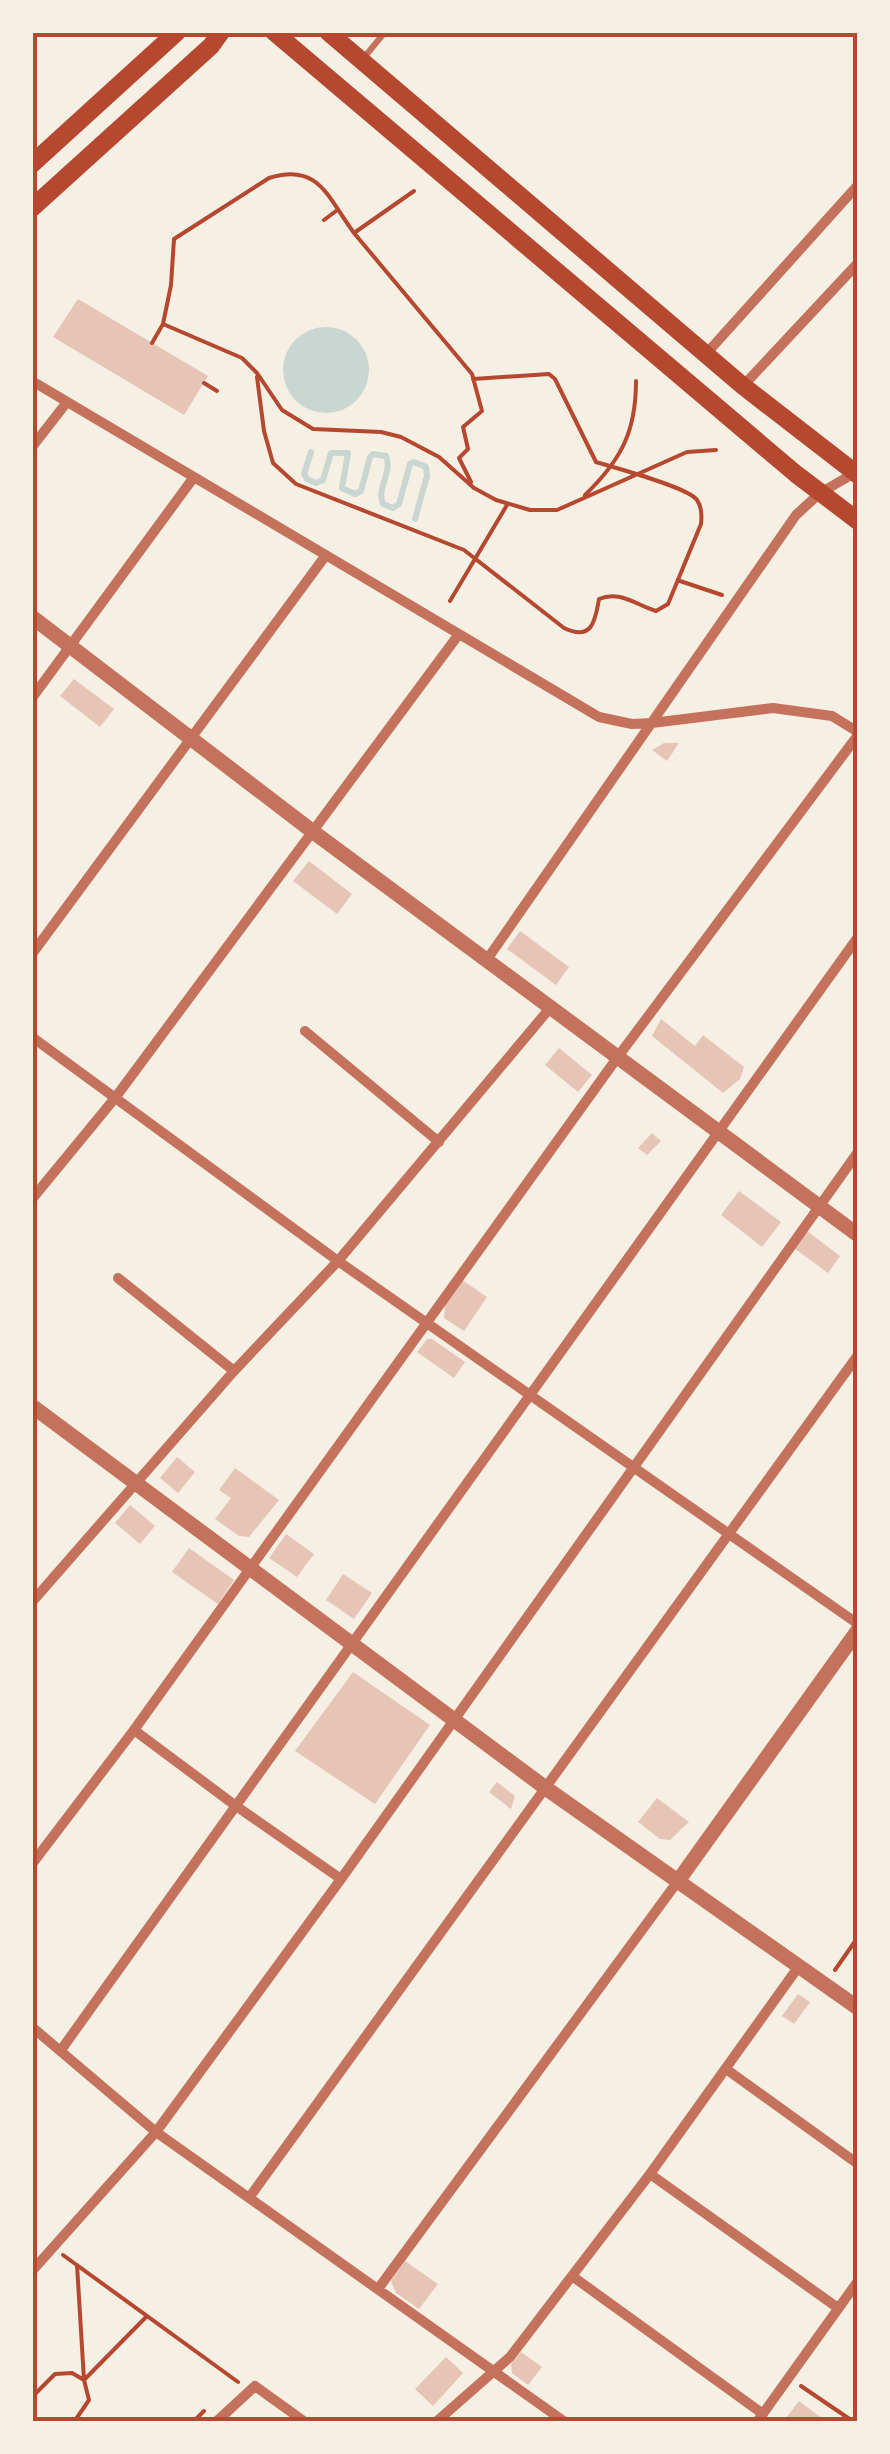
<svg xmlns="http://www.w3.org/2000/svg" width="890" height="2454" font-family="Ubuntu,sans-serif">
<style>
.water{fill:#c9d6d2}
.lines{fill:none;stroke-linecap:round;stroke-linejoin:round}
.stream{stroke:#c9d6d2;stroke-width:6}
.building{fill:#e6c5b7}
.path{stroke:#b5482f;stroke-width:4}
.service{stroke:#c5725c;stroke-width:6}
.minor{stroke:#c5725c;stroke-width:10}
.tertiary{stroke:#c5725c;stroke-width:15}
.secondary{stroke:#b5482f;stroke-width:18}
.neatline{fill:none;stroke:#b5482f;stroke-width:4}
</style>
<rect width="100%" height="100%" fill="#f6efe4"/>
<path class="water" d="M283 370a43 43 0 1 1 86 0a43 43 0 1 1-86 0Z"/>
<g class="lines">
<path class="stream" d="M311 452 304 474 307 479 316 483 323 480 331 453H348L342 488 355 494 361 491 370 457 373 454 386 456C393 472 376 488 383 504L393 508 399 504 410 464 414 462 426 467 427 476 415 519"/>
</g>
<path class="building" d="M78 299 208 376 184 415 53 337Z
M74 679 114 709 100 727 60 696Z
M664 743H679L667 761 652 750Z
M309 861 352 894 337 914 293 881Z
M520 931 569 967 556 985 507 949Z
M661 1019 695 1046 703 1035 744 1067 740 1079 723 1093 652 1036Z
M559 1048 592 1075 578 1092 545 1065Z
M652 1133 661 1141 647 1155 638 1148Z
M739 1191 781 1222 762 1247 721 1215Z
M807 1231 840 1256 828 1273 794 1248Z
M462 1280 487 1297 464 1331 444 1318 445 1304Z
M427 1339H432L465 1362 454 1378 417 1352Z
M177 1457 195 1472 178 1493 160 1478Z
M235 1468 279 1500 249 1537 239 1536 215 1519 231 1498 219 1490Z
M130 1505 155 1526 140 1544 115 1523Z
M286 1534 314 1554 297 1577 269 1558Z
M189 1548 234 1580 218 1604 172 1572Z
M343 1574 372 1593 354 1619 326 1600Z
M353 1672 430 1725 375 1804 295 1751Z
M497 1782 515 1796 511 1809 489 1792Z
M657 1798 689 1822 670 1840 660 1839 638 1822Z
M798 1994 810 2002 794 2024 782 2016Z
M405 2261 438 2284 419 2309 396 2293 391 2281Z
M521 2352 542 2367 528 2385 512 2373 511 2364Z
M446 2357 463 2373 433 2406 415 2389Z
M799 2401 823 2419 821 2422H783Z"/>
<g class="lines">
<path class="path" d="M414 191 354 233C328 198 319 162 269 178L174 239 171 285 163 324 242 358 257 373 282 410 313 429 381 432 401 437 439 457 474 488 496 500 530 510H557L687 452 716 450
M324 220 336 211
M354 233 472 374 482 411 463 427 468 449 459 458 471 482
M152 343 163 324
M257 377 264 431 273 463 296 484 464 550 564 628C591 641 595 623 599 599 620 590 636 605 656 611L668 604 701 524C702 515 702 507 697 500 688 487 615 468 596 462L555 379 549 374 473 379
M204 383 217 391
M585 495C621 460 636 432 636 381
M680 581 722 595
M450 601 507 505
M835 1970 858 1937
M63 2255 238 2382
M77 2265 84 2380 147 2316
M801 2386 854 2422
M34 2395 55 2374 72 2373 84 2380 89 2400 74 2422
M193 2422 204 2411"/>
<path class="service" d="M362 60 385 32"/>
<path class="minor" d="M706 354 858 185
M32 381 599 717 632 724 652 723 773 708 832 716 858 732
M743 386 858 263
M32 447 67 402
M32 698 194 477
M32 954 326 555
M486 961 796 515 820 493 858 471
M305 1031 439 1142
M32 1037 338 1261 858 1624
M32 1199 115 1098 459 634
M118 1278 234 1371
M32 1602 234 1371 338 1261 550 1008
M134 1730 236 1806 341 1879
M32 1864 134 1730 617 1058 858 735
M32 2027 156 2132 565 2422
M61 2050 858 937
M726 2069 858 2164
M650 2174 838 2308
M249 2198 858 1355
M32 2271 156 2132 341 1879 858 1152
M572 2276 763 2414
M378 2289 678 1881
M216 2422 255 2386 305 2422
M436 2422 510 2357 650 2174 799 1966
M757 2422 858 2281"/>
<path class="tertiary" d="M32 617 312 831 858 1235
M32 1406 547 1789 858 2008
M678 1881 858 1630"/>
<path class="secondary" d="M274 32 796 474 858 521
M328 32 743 386 858 475
M32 164 177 32
M32 208 211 46 221 32"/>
</g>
<rect width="890" height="2454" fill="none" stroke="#f6efe4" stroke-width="70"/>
<rect x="35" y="35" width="820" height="2384" class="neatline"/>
</svg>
